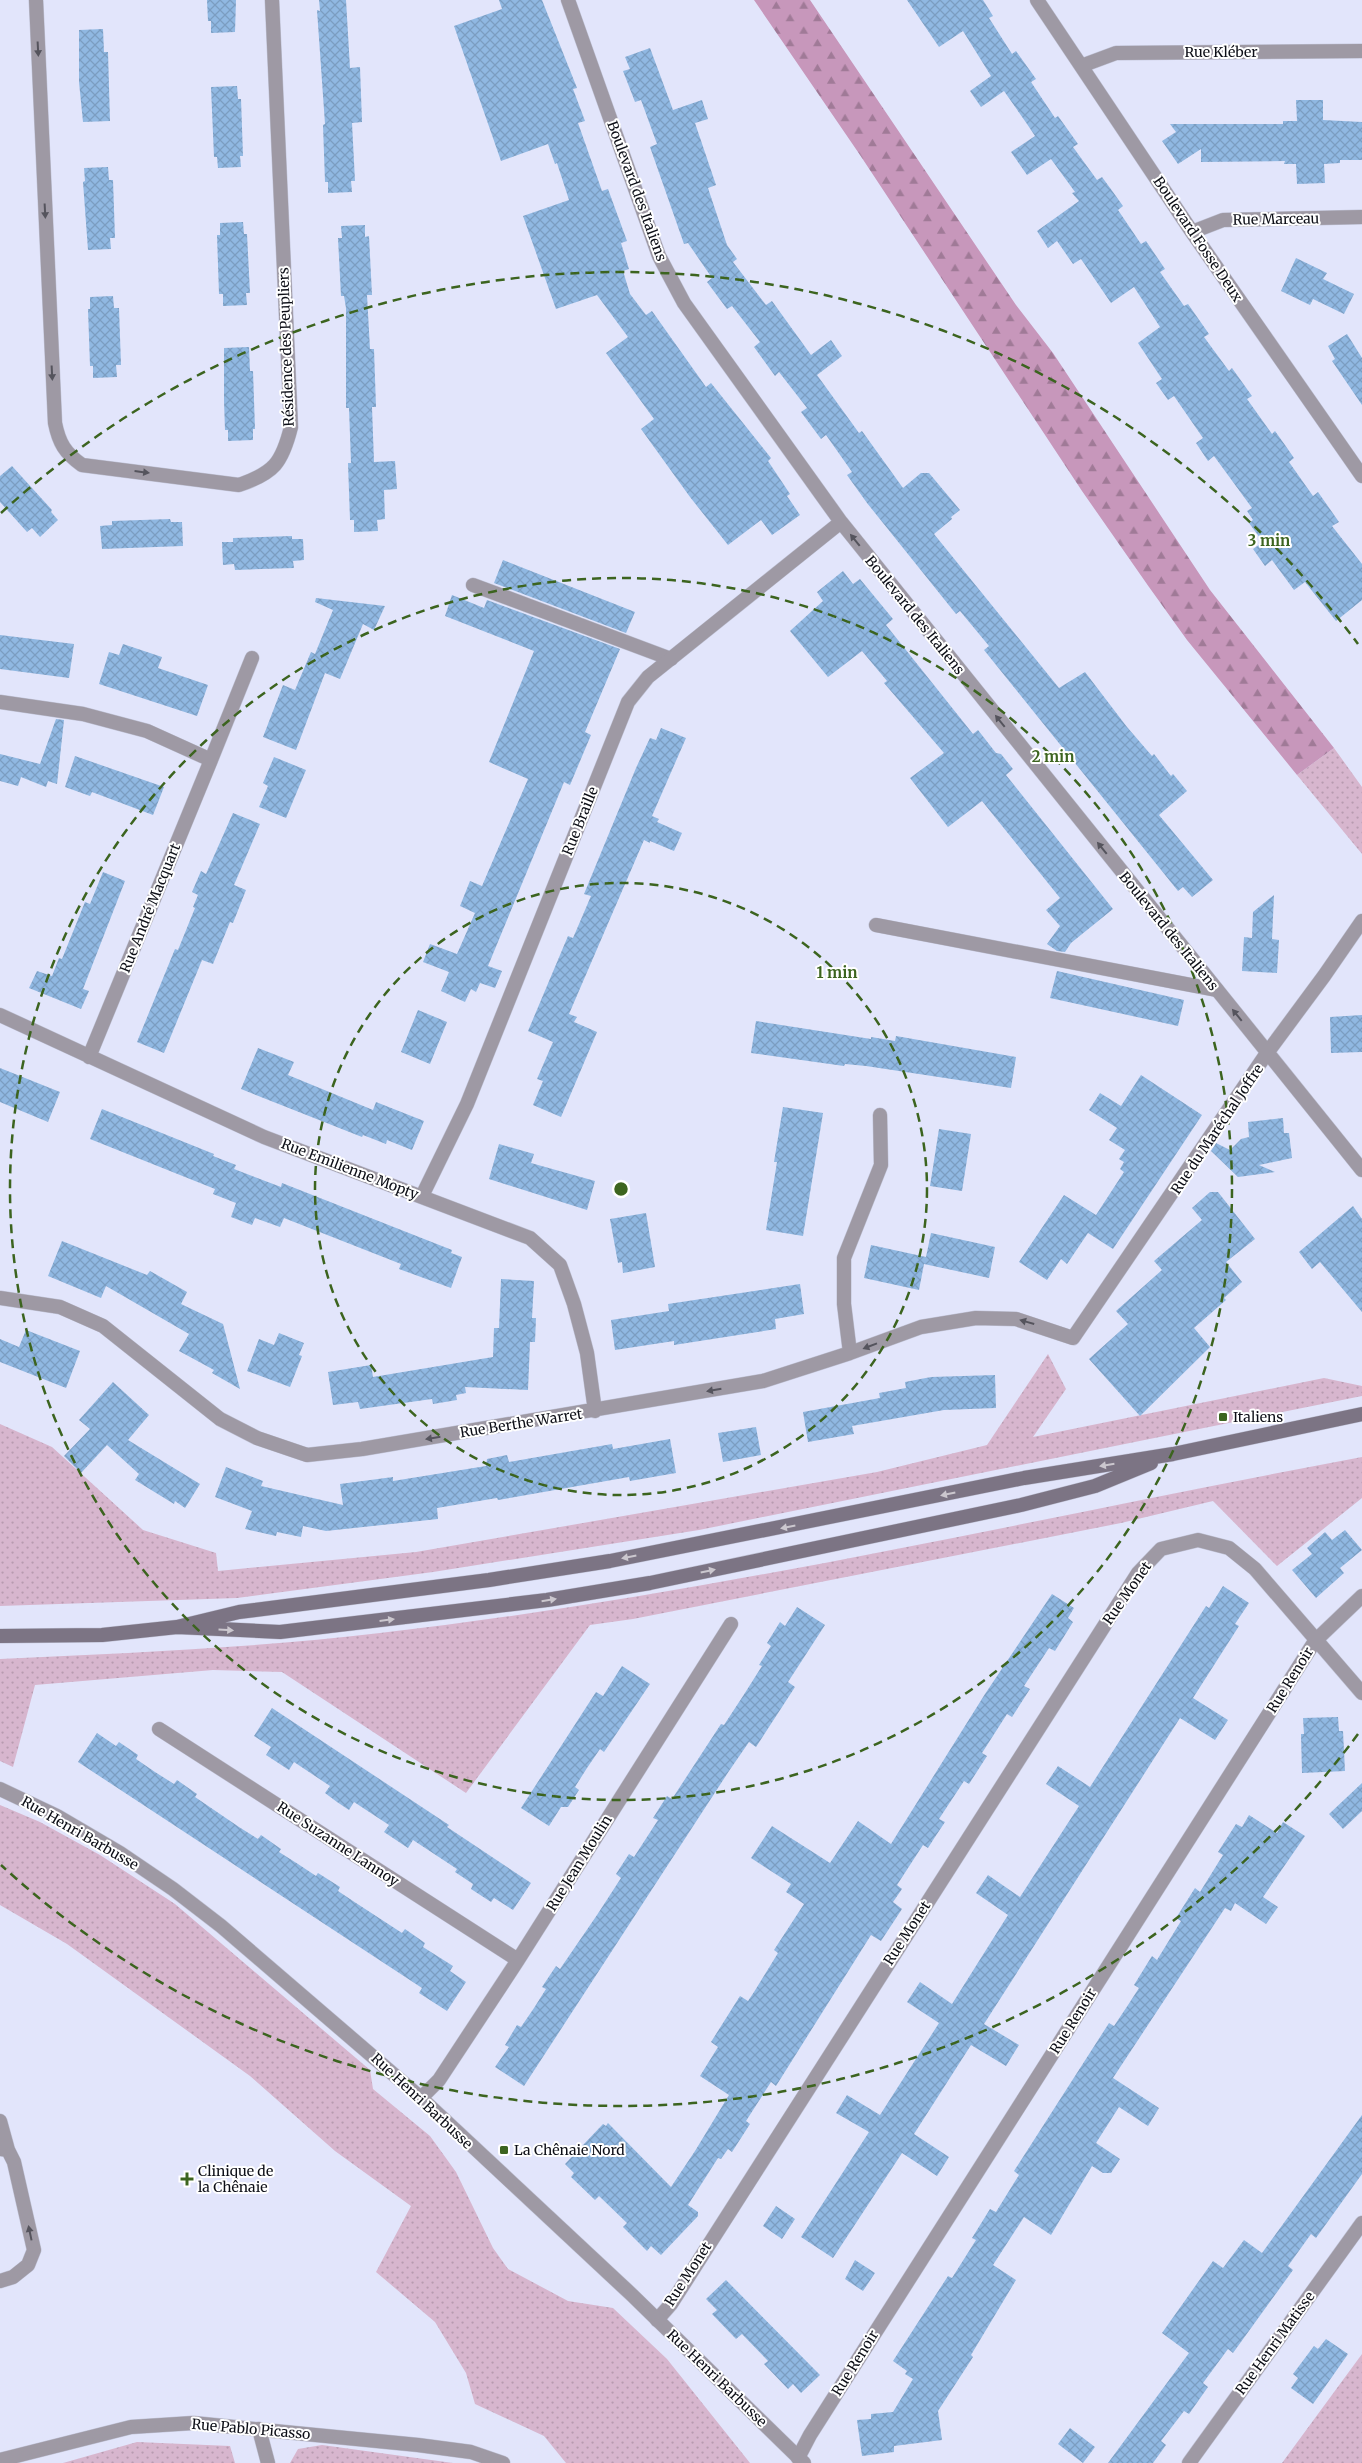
<svg xmlns="http://www.w3.org/2000/svg" width="1362" height="2463" font-family="Merriweather,serif">
<style>
.grass{fill:url(#grass-dots)}
.forest{fill:url(#forest-firs)}
.building{fill:url(#building-cross-hatch)}
.lines{fill:none;stroke-linecap:round;stroke-linejoin:round}
.service-casing{stroke:#c0c3d6;stroke-width:15}
.minor-casing{stroke:#c0c3d6;stroke-width:15}
.tertiary-casing{stroke:#c0c3d6;stroke-width:15}
.secondary-casing{stroke:#c0c3d6;stroke-width:15}
.service{stroke:#9e99a4;stroke-width:14}
.minor{stroke:#9e99a4;stroke-width:14}
.tertiary{stroke:#9e99a4;stroke-width:14}
.secondary{stroke:#7c7484;stroke-width:14}
.oneway{fill:#55545d}
.oneway2{fill:#cbc7ce}
.ring{fill:none;stroke:#3c641f;stroke-width:2.5;stroke-dasharray:9 6}
.poi-dot{fill:#3c641f;stroke:#fff;stroke-width:2}
.labels{text-anchor:middle;stroke-width:4;stroke-linejoin:round;paint-order:stroke}
.street-label{font-size:14px;fill:#0c0e16;stroke:#fff}
.poi-label{font-size:14px;fill:#0c0e16;stroke:#fff;text-anchor:start}
.centre{fill:#3c641f;stroke:#fff;stroke-width:2.5}
.ring-label{font-size:15px;text-anchor:middle;font-weight:bold;fill:#3c641f;stroke:#fff;stroke-width:4;stroke-linejoin:round;paint-order:stroke}
</style>
<defs>
<pattern id="grass-dots" width="8" height="8" patternUnits="userSpaceOnUse" patternTransform="scale(1.25)"><rect width="8" height="8" fill="#d7b6ce"/><path d="M2 2h.1M6 6h.1" fill="none" stroke="#b79bb0" stroke-width="1.8" stroke-linecap="round"/></pattern>
<pattern id="forest-firs" width="22" height="20" patternUnits="userSpaceOnUse" patternTransform="scale(1.25)"><rect width="22" height="20" fill="#c797bb"/><path d="M5 1l3.5 6h-7zM16 11l3.5 6h-7z" fill="#a07a97"/></pattern>
<pattern id="building-cross-hatch" width="8" height="8" patternUnits="userSpaceOnUse" patternTransform="scale(1.25)"><rect width="8" height="8" fill="#90b8e2"/><path d="M0 0l8 8M0 8l8-8" fill="none" stroke="#7b9dc1"/></pattern>
</defs>
<rect width="100%" height="100%" fill="#e2e5fb"/>
<path class="grass" d="M1334 748 1362 787V854L1297 775Z
M1048 1354 1066 1389 1033 1437 1324 1378 1362 1386V1396L699 1530 433 1572 237 1598 0 1606V1424L52 1447 143 1530 216 1553 218 1571 416 1552 877 1472 987 1445Z
M1362 1457V1498L1277 1566 1213 1501 1121 1523 633 1619 590 1625 466 1793 282 1672 213 1670 35 1685 13 1767 0 1761V1659C127 1653 254 1648 380 1633 710 1595 1036 1518 1362 1457Z
M0 1805 40 1822 100 1855 175 1904 370 2070 373 2089 430 2136 456 2172 493 2248 508 2269 568 2301 613 2308 667 2359 750 2463H566L544 2436 475 2404 466 2373 435 2322 376 2272 411 2206 335 2151 250 2076 67 1944 0 1905Z
M1362 2354V2463H1282Z
M137 2442 230 2446 235 2463H63Z
M322 2445 453 2463H290L298 2449Z"/>
<path class="forest" d="M754 0H810L1016 305 1053 353 1210 590 1334 748 1297 775 1187 640 1149 587 1082 491 860 155Z"/>
<path class="building" d="M207 0H236L235 32 211 33V21H208Z
M319 0H346L350 68 360 67 362 122 352 123 355 181H351L352 192 328 193V182H325L323 125 325 124 317 10 320 11Z
M499 0H542L577 88 573 89 585 121 578 123 602 191 608 189 627 241 621 243 629 269 623 271 630 294 646 315 652 311 706 387 711 383 771 458 768 461 790 494 787 496 800 515 772 535 761 520 728 545 690 497 641 429 654 419 606 353 628 337 597 295 556 309 523 216 569 200 557 163 555 164 548 144 501 161 454 26 502 9Z
M907 0H983L993 16 989 18 1012 54 1016 51 1036 79 1031 82 1055 118 1058 116 1078 144 1073 147 1097 180 1102 177 1113 192 1123 206 1118 210 1141 244 1146 241 1165 269 1160 272 1184 306 1188 304 1209 334 1204 337 1229 371 1232 368 1252 396 1247 399 1272 434 1275 431 1285 445 1294 458 1289 462 1313 496 1318 492 1339 522 1332 526 1362 564V600L1336 621 1305 582 1294 590 1272 560 1265 566 1253 549 1263 542 1249 523 1253 520 1247 511 1252 508 1214 456 1208 461 1196 443 1203 438 1174 396 1168 400 1156 383 1162 379 1138 343 1160 327 1134 287 1111 303 1081 259 1073 264 1057 241 1048 248 1037 231 1079 201 1072 193 1075 192 1051 159 1027 175 1011 152 1035 136 1027 124 1004 91 981 107 970 91 991 76 963 31 939 47Z
M103 29 104 52H108L110 121 83 122 79 82V30Z
M650 48 673 110 702 100 708 119 695 123 716 185 708 188 727 245 737 259 733 262 766 305 772 301 811 355 831 340 842 356 817 375 859 433 862 431 903 488 921 473H929L960 510 951 517 952 519 934 534 1059 688 1085 672 1127 727 1152 756 1154 754 1171 776 1173 774 1187 791 1159 815 1213 880 1192 897 1183 887 1178 891 984 650 989 646 960 611 956 614 867 503 847 475 852 472 826 435 821 439 801 412 807 408 779 372 775 376 754 347 760 342 732 306 727 309 707 282 712 278 688 243 684 244 650 147 657 144 641 100 635 102 623 71 630 69 625 57Z
M237 86 238 99H241L243 156H240L241 167 218 168 217 157H214L211 87Z
M1296 100H1323V120L1362 122V160H1340V163L1324 164 1325 183 1297 184 1296 164H1284L1285 161 1201 162V149L1178 164 1162 141 1176 132 1170 124H1283V121H1297Z
M108 167 109 180H113L115 238H110L111 249 88 250 83 182 85 181 84 168Z
M243 222 244 234H247L250 293H246L247 305 223 306V294H219L217 235H220V223Z
M365 225V237L369 236 372 295H367L370 349H374L376 407H372L374 462 395 461 397 489 384 490 385 519 377 520 378 531 354 532V520H350L348 463H351L349 408H346V308L344 296H341L338 238H342L341 226Z
M1296 258 1327 273 1323 279 1354 294 1344 314 1313 299 1310 305 1281 291Z
M113 296 114 308H119L121 365H116L117 377 93 378V366H90L88 309H90V297Z
M1347 334 1362 358V405L1332 361 1335 359 1328 346Z
M249 347 250 371H253L255 429H253V440L228 441V430H225L224 401V348Z
M12 466 52 510 51 512 58 520 40 537 32 528 27 532 0 502V476Z
M170 519 171 522H182L183 546 102 549 100 526 112 525V521Z
M292 536V539H303L304 560 293 561 294 568 235 570 234 564 223 565 222 542H233V538Z
M503 560 635 612 626 633 494 583Z
M843 571 853 584 860 579 893 619 886 625 973 734 978 730 996 753 1001 754 1013 769 1006 775 1113 909 1071 943 1065 952 1057 951 1047 944 1060 926 1046 910 1060 898 982 801 948 827 910 778 944 753 884 683 887 681 862 651 828 677 790 631 823 601 817 592Z
M452 595 484 608 487 600 620 649 585 732 591 735 570 785 564 782 488 966 502 971 495 988 480 983 476 992 471 989 465 1002 441 991 449 972 423 962 430 944 457 954 475 913 460 906 470 881 482 886 528 779 489 762 534 651 445 616Z
M316 598 385 606 374 630 363 624 340 679 325 673 296 750 263 737 283 685 295 690 311 652 315 654 333 610 315 602Z
M0 635 74 644 69 678 0 669Z
M123 644 162 657 158 668 208 685 197 716 99 684 109 652 119 655Z
M56 719 64 720 57 784 48 781 46 787 21 777 18 786 0 781V754L40 764Z
M661 728 686 738 652 816 659 819 657 822 682 833 674 851 650 841V843L644 840 569 1014 577 1017 574 1022 597 1032 561 1117 533 1105 543 1081 537 1079 553 1042 528 1031 568 936 573 938 591 896 584 894 636 768 650 738 656 740Z
M75 756 164 787 153 815 92 792 90 796 65 787Z
M274 757 306 770 286 818 259 807 268 786 263 783Z
M233 813 260 824 234 885 246 890 233 923 230 922 213 964 202 960 164 1053 137 1042 175 949 178 950 195 908 193 907 198 895 192 892 201 871 206 874Z
M103 872 125 881 83 989 89 991 81 1009 29 988 37 971 52 976 59 958 62 959 85 902 90 904Z
M1274 895 1272 939 1279 940 1277 973 1242 971 1244 937 1252 938 1253 912Z
M1057 971 1184 1000 1178 1026 1050 998Z
M418 1010 447 1022 430 1064 401 1052Z
M1362 1015V1052L1331 1053 1330 1017Z
M756 1021 871 1039V1037L895 1041 896 1036 1016 1057 1011 1088 866 1066 845 1064 844 1066 751 1053Z
M258 1048 294 1062 288 1075 373 1110 376 1102 424 1121 412 1150 387 1140 386 1144 363 1135 362 1137 241 1089Z
M0 1068 60 1092 48 1122 0 1102Z
M1141 1075 1202 1115 1113 1249 1088 1233 1067 1264 1061 1259 1047 1280 1019 1262 1064 1195 1096 1215 1124 1172 1120 1169 1124 1162 1119 1159 1125 1150 1109 1140 1117 1128 1089 1110 1100 1093 1121 1106Z
M783 1107 823 1113 803 1236 766 1230 777 1162H774Z
M102 1109 214 1154 213 1156 236 1165 234 1169 281 1187 282 1183 452 1250 451 1253 462 1257 451 1288 399 1269 401 1264 284 1218 280 1227 255 1218 252 1225 231 1217 236 1203 213 1194 215 1189 90 1139Z
M1283 1118 1284 1133H1289L1292 1158 1259 1165 1275 1172 1238 1177 1211 1151 1216 1143 1230 1150 1241 1139 1249 1137 1248 1122Z
M939 1129 971 1134 962 1191 930 1186Z
M499 1144 534 1154 531 1163 595 1181 587 1210 489 1179Z
M1210 1192H1218L1255 1239 1226 1262 1242 1282 1224 1298 1226 1300 1194 1328 1210 1347 1140 1416 1089 1359 1128 1324 1116 1311 1162 1270 1154 1261 1202 1220 1192 1208Z
M1353 1206 1362 1219V1312L1320 1262 1312 1269 1299 1252Z
M646 1213 655 1267 623 1273 622 1262 618 1263 610 1219Z
M931 1233 995 1247 989 1278 924 1264 919 1290 864 1278 871 1245 926 1257Z
M62 1241 147 1275 150 1271 187 1292 181 1304 223 1324 240 1389 212 1373 214 1370 179 1351 189 1334 106 1286 101 1298 48 1276Z
M501 1279 534 1281 532 1318H536L535 1342H530L528 1390 465 1387 466 1393 456 1395 457 1400 433 1404 432 1399 360 1409 358 1402 333 1405 328 1372 371 1365 373 1377 493 1357 494 1328H499Z
M800 1284 804 1314 775 1319 776 1329 674 1345V1341L615 1350 611 1320 669 1311 668 1304Z
M26 1330 80 1351 66 1388 0 1362V1339L19 1347Z
M279 1333 304 1343 299 1355 302 1356 290 1387 247 1371 259 1339 274 1345Z
M995 1375 996 1408 944 1410 852 1426 854 1434 808 1442 803 1412 880 1398 879 1393 906 1388 905 1382 931 1377Z
M113 1382 149 1415 128 1440 200 1484 185 1508 175 1501 174 1504 135 1480 139 1474 107 1445 81 1473 64 1456 90 1429 79 1420Z
M756 1427 761 1455 723 1462 718 1433Z
M670 1439 676 1473 630 1481 629 1477 498 1500 497 1498 437 1508 438 1519 326 1531 303 1526 301 1537 277 1532 276 1536 245 1529 252 1511 215 1497 226 1467 263 1481 261 1486 343 1505 340 1484 393 1477V1481L486 1466 487 1459 507 1455 509 1462 612 1444 613 1449Z
M1345 1530 1362 1550 1340 1568 1344 1573 1316 1598 1292 1570 1312 1554 1307 1548 1325 1532 1332 1540Z
M1223 1586 1249 1603 1235 1624 1239 1626 1193 1698 1228 1720 1215 1740 1180 1718 984 2024 1019 2045 1006 2066 971 2045 914 2134 949 2157 937 2176 902 2153 833 2258 801 2237 869 2132 836 2113 847 2095 880 2115 939 2023 907 2002 920 1982 952 2004 1008 1915 976 1893 988 1875 1020 1897 1079 1806 1046 1784 1058 1766 1090 1787 1206 1606 1209 1608Z
M1052 1594 1074 1608 1068 1618 1073 1622 1055 1651 1049 1648 1024 1686 1030 1689 1012 1717 1007 1714 982 1753 987 1756 969 1784 964 1781 939 1819 945 1822 935 1837 928 1848 923 1845 897 1885 902 1889 893 1902 902 1909 881 1941 871 1935 776 2086 771 2082 746 2121 750 2124 732 2152 728 2149 721 2159 718 2158 688 2205 698 2212V2216L661 2255 651 2246 647 2251 623 2227 627 2223 599 2196 595 2200 571 2177 574 2173 565 2164 603 2124 606 2126 608 2123 671 2187 695 2151 729 2095 700 2076 718 2047 711 2042 740 1996 748 2001 754 1992 778 1953 774 1950 804 1904 786 1892 791 1884 751 1858 772 1826 830 1863 858 1821 891 1844 985 1694Z
M797 1607 825 1625 788 1682 795 1687 756 1747 749 1742 729 1771 524 2086 495 2067 509 2047 505 2045 517 2025 521 2027 534 2008 546 1989 542 1987 556 1966 560 1969 597 1915 621 1878 616 1874 629 1854 634 1857 658 1820 653 1818 667 1796 672 1799 721 1724 724 1725 743 1696 762 1666 759 1665 771 1646 767 1643 780 1622 785 1626Z
M622 1666 650 1684 604 1752 600 1749 587 1768 575 1787 579 1790 568 1807H561L549 1826 521 1808 596 1692 603 1696Z
M272 1708 449 1825 447 1827 531 1883 513 1910 494 1898 491 1902 471 1889 473 1884 455 1872 457 1869 413 1840 408 1848 384 1832 389 1825 354 1802 349 1810 337 1802 325 1793 330 1786 294 1762 289 1770 266 1755 271 1747 254 1736Z
M1338 1717 1339 1731H1343L1345 1771 1302 1773 1301 1734H1304L1303 1718Z
M97 1733 116 1746 119 1742 138 1755 136 1759 155 1772 174 1784 177 1780 197 1794 195 1797 239 1827 258 1839 261 1835 281 1849 279 1852 298 1864 316 1876 318 1873 340 1887 338 1891 356 1903 402 1933 405 1929 425 1943 423 1947 453 1966 450 1971 466 1982 447 2011 419 1993 422 1988 78 1762Z
M1362 1783V1811L1343 1829 1329 1814Z
M1249 1815 1277 1833 1283 1822 1305 1836 1263 1897 1278 1907 1266 1924 1235 1903 1231 1911 1225 1908 1113 2078 1159 2108 1148 2126 1119 2107 1096 2143 1120 2159 1111 2173H1103L1092 2166 1051 2235 1024 2217 993 2265 1016 2280 971 2355 973 2357 938 2411 942 2440 894 2446V2452L862 2456 857 2420 871 2419V2414L893 2412 913 2379 905 2374 907 2371 893 2361 948 2276 952 2278 976 2240 972 2238 990 2209 996 2212 1019 2175 1014 2171 1109 2023 1114 2026 1128 2005 1139 1988 1134 1985 1152 1956 1157 1960 1181 1921 1176 1918 1195 1888 1200 1892 1223 1855 1218 1852 1236 1824 1242 1827Z
M1362 2115V2174L1316 2238 1311 2234 1288 2266 1293 2270 1233 2353 1228 2349 1203 2383 1208 2387 1189 2414 1184 2411 1161 2441 1166 2445 1153 2463H1108L1189 2353 1162 2333 1213 2261 1223 2268 1244 2240 1262 2253Z
M776 2206 795 2219 782 2239 763 2226Z
M855 2260 875 2273 863 2291 845 2279Z
M726 2280 820 2375 801 2393 793 2384 788 2389 764 2364 768 2361 742 2334 736 2339 712 2314 717 2310 706 2299Z
M1326 2339 1348 2354 1313 2404 1291 2388 1298 2378 1293 2374 1314 2346 1318 2349Z
M1070 2428 1095 2447 1083 2463 1058 2444Z"/>
<g class="lines">
<defs>
<path id="service" d="M473 585 671 659
M876 925 1217 990
M0 2121 8 2150
M0 2149 8 2150 14 2162 34 2250 28 2265 13 2277 0 2281
M259 2429 268 2463"/>
<path id="minor" d="M36 0 55 423C59 443 65 453 82 465L239 485C274 473 282 463 291 427L272 0
M568 0 659 256 684 303 841 522 1362 1170
M1037 0 1192 232 1362 476
M1081 66 1116 53 1362 51
M1192 232 1223 220 1362 217
M0 702 83 714 147 731 211 760 89 1057
M211 760 252 658
M0 1015 264 1137 530 1238 560 1265 574 1304 587 1353 595 1411
M422 1196 467 1104 628 702 648 677 841 522
M0 1298 60 1307 103 1326 220 1419 257 1438 307 1455 362 1449 763 1381 850 1353 921 1327 976 1318 1016 1319 1073 1338 1267 1053 1324 976 1362 921
M850 1353 844 1304V1258L881 1165 880 1115
M159 1729 518 1960
M421 2098 439 2080 518 1960 731 1624
M657 2320 671 2304 1138 1573 1161 1549 1198 1540 1229 1548 1255 1569 1362 1693
M798 2458 810 2435 1315 1641 1362 1596
M0 2460 131 2427 193 2423 418 2445 471 2452 503 2463
M1189 2463 1362 2223"/>
<path id="tertiary" d="M0 1789 57 1816 120 1853 173 1889 221 1926 421 2098 632 2295 804 2463"/>
<path id="secondary" d="M177 1627 239 1612 489 1580 610 1561 1024 1478 1173 1454 1362 1414
M0 1636 102 1635 177 1627 280 1632 547 1600 650 1583 1021 1505 1095 1486 1151 1463"/>
</defs>
<use href="#service" class="service-casing"/>
<use href="#minor" class="minor-casing"/>
<use href="#tertiary" class="tertiary-casing"/>
<use href="#secondary" class="secondary-casing"/>
<use href="#service" class="service"/>
<use href="#minor" class="minor"/>
<use href="#tertiary" class="tertiary"/>
<use href="#secondary" class="secondary"/>
</g>
<defs><path id="oneway-solid" d="M-6-.8H1V-3.2L6.5 0L1 3.2V.8H-6Z" transform="scale(1.25)"/></defs>
<g class="oneway">
<use href="#oneway-solid" transform="translate(38 49) rotate(87)"/>
<use href="#oneway-solid" transform="translate(45 211) rotate(87)"/>
<use href="#oneway-solid" transform="translate(52 373) rotate(87)"/>
<use href="#oneway-solid" transform="translate(142 472) rotate(7)"/>
<use href="#oneway-solid" transform="translate(855 540) rotate(-129)"/>
<use href="#oneway-solid" transform="translate(1000 721) rotate(-129)"/>
<use href="#oneway-solid" transform="translate(1102 848) rotate(-129)"/>
<use href="#oneway-solid" transform="translate(1237 1015) rotate(-129)"/>
<use href="#oneway-solid" transform="translate(1027 1322) rotate(-164)"/>
<use href="#oneway-solid" transform="translate(870 1346) rotate(159)"/>
<use href="#oneway-solid" transform="translate(714 1390) rotate(170)"/>
<use href="#oneway-solid" transform="translate(433 1438) rotate(171)"/>
<use href="#oneway-solid" transform="translate(30 2233) rotate(-102)"/>
</g>
<g class="oneway2">
<use href="#oneway-solid" transform="translate(1107 1465) rotate(171)"/>
<use href="#oneway-solid" transform="translate(948 1494) rotate(168)"/>
<use href="#oneway-solid" transform="translate(788 1527) rotate(169)"/>
<use href="#oneway-solid" transform="translate(629 1557) rotate(169)"/>
<use href="#oneway-solid" transform="translate(708 1571) rotate(-12)"/>
<use href="#oneway-solid" transform="translate(549 1600) rotate(-9)"/>
<use href="#oneway-solid" transform="translate(387 1620) rotate(-7)"/>
<use href="#oneway-solid" transform="translate(226 1630) rotate(3)"/>
</g>
<g class="ring">
<circle cx="621" cy="1189" r="306"/>
<circle cx="621" cy="1189" r="611"/>
<path d="M1358 1734A917 917 0 0 1 1 1865M1 513A917 917 0 0 1 1358 644"/>
</g>
<g class="poi-dot">
<rect x="1218" y="1412" width="10" height="10" rx="2.5"/>
<rect x="499" y="2145" width="10" height="10" rx="2.5"/>
<path d="M184.5 2171.5h5v5h5v5h-5v5h-5v-5h-5v-5h5z"/>
</g>
<g class="labels">
<g class="street-label">
<text x="1221" y="57">Rue Kléber</text>
<text transform="translate(637 191) rotate(70)" y="5">Boulevard des Italiens</text>
<text transform="translate(1276 219) rotate(-1)" y="5">Rue Marceau</text>
<text transform="translate(1198 239) rotate(56)" y="5">Boulevard Fosse Deux</text>
<text transform="translate(286 347) rotate(-92)" y="5">Résidence des Peupliers</text>
<text transform="translate(915 615) rotate(51)" y="5">Boulevard des Italiens</text>
<text transform="translate(580 821) rotate(-68)" y="5">Rue Braille</text>
<text transform="translate(150 908) rotate(-68)" y="5">Rue André Macquart</text>
<text transform="translate(1169 931) rotate(51)" y="5">Boulevard des Italiens</text>
<text transform="translate(1217 1129) rotate(-56)" y="5">Rue du Maréchal Joffre</text>
<text transform="translate(350 1169) rotate(21)" y="5">Rue Emilienne Mopty</text>
<text transform="translate(521 1423) rotate(-9)" y="5">Rue Berthe Warret</text>
<text transform="translate(1127 1593) rotate(-55)" y="5">Rue Monet</text>
<text transform="translate(1290 1680) rotate(-58)" y="5">Rue Renoir</text>
<text transform="translate(80 1833) rotate(30)" y="5">Rue Henri Barbusse</text>
<text transform="translate(338 1844) rotate(33)" y="5">Rue Suzanne Lannoy</text>
<text transform="translate(579 1863) rotate(-58)" y="5">Rue Jean Moulin</text>
<text transform="translate(907 1933) rotate(-57)" y="5">Rue Monet</text>
<text transform="translate(1073 2021) rotate(-58)" y="5">Rue Renoir</text>
<text transform="translate(422 2101) rotate(43)" y="5">Rue Henri Barbusse</text>
<text transform="translate(688 2274) rotate(-57)" y="5">Rue Monet</text>
<text transform="translate(1275 2343) rotate(-54)" y="5">Rue Henri Matisse</text>
<text transform="translate(855 2363) rotate(-58)" y="5">Rue Renoir</text>
<text transform="translate(717 2378) rotate(44)" y="5">Rue Henri Barbusse</text>
<text transform="translate(251 2429) rotate(5)" y="5">Rue Pablo Picasso</text>
</g>
<g class="poi-label">
<text x="1233" y="1422">Italiens</text>
<text x="514" y="2155">La Chênaie Nord</text>
<text x="198" y="2176">Clinique de<tspan x="198" dy="16">la Chênaie</tspan></text>
</g>
</g>
<circle cx="621" cy="1189" r="8" class="centre"/>
<g class="ring-label">
<text x="1269" y="546">3 min</text>
<text x="1053" y="762">2 min</text>
<text x="837" y="978">1 min</text>
</g>
</svg>
